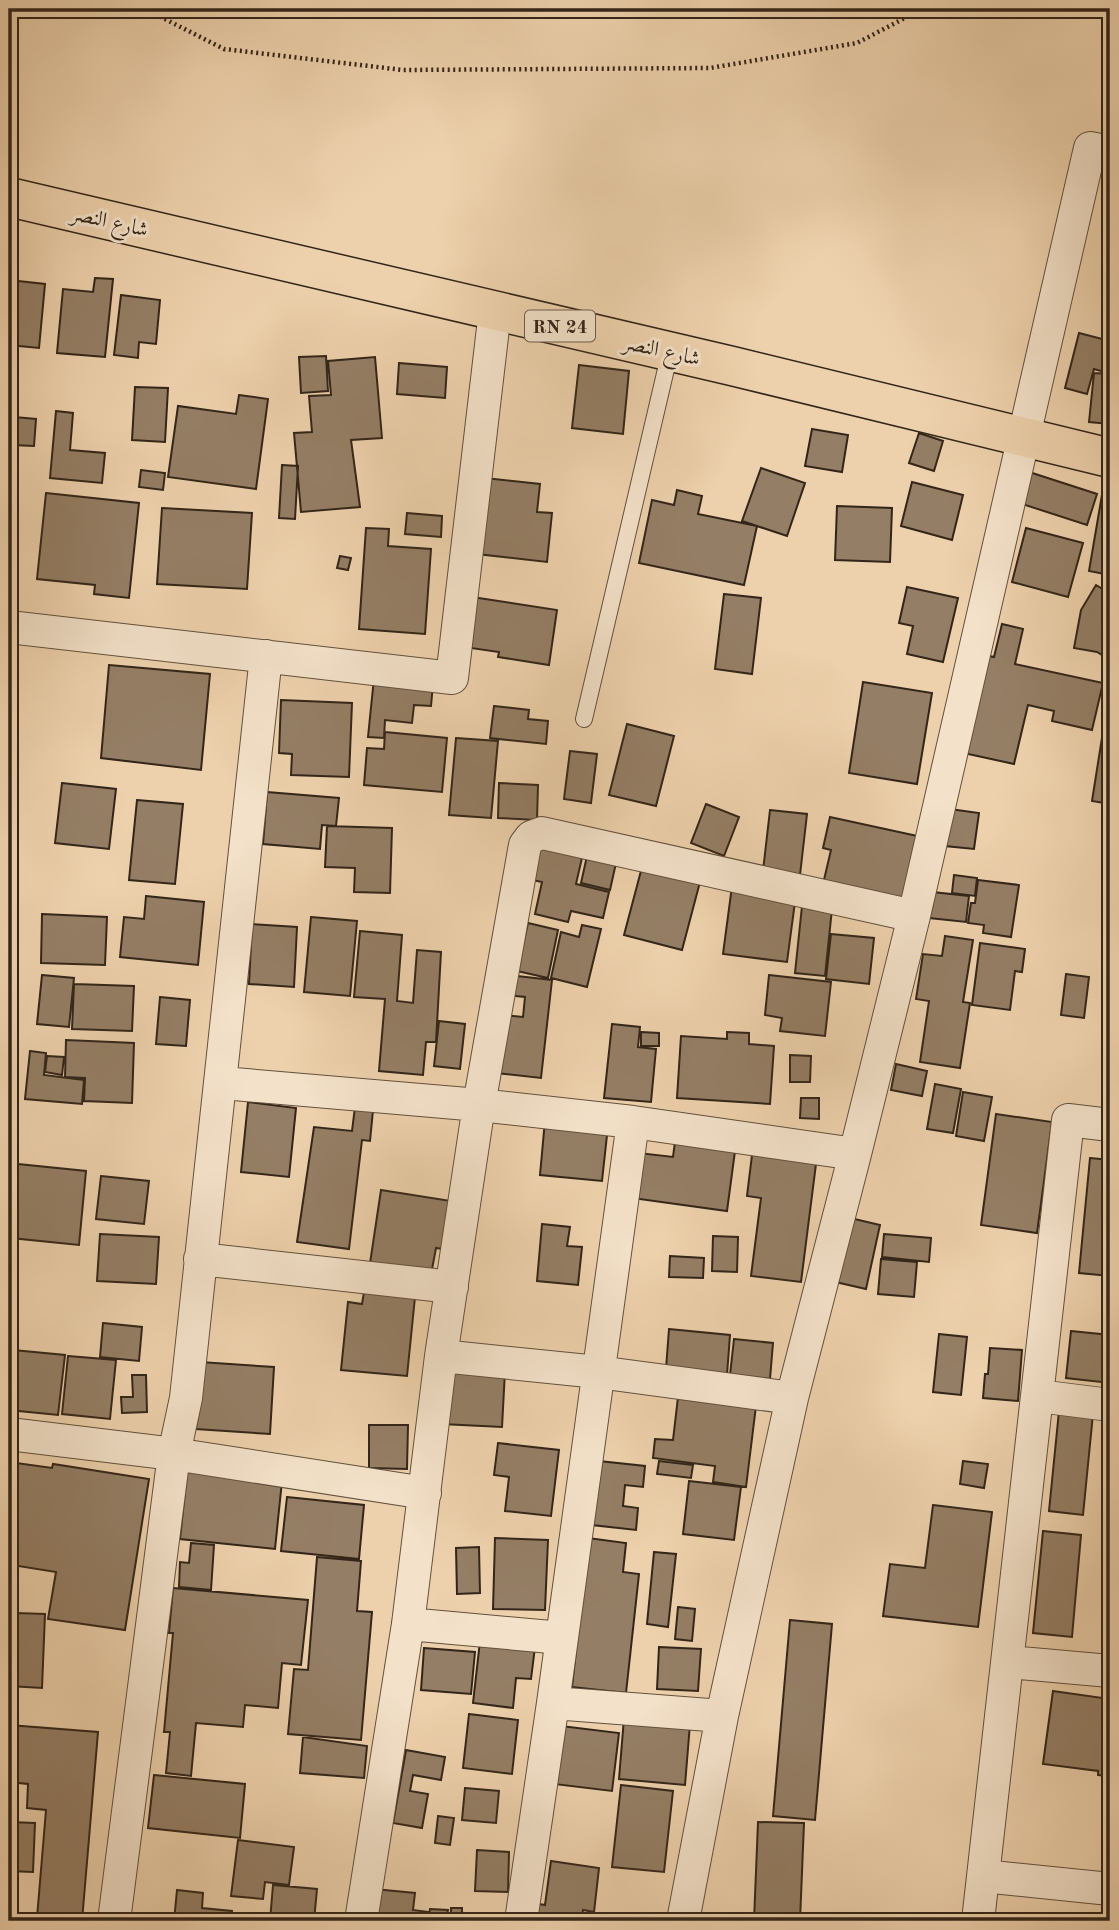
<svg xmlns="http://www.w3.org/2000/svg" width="1119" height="1930" font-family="'Old Standard TT',Amiri,serif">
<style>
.building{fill:#947e65;stroke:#332519;stroke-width:2}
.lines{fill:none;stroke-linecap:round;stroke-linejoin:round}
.service-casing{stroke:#62503e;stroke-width:18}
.minor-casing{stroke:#62503e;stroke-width:34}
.primary-casing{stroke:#332519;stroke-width:41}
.path{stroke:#332519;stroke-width:4.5;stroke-dasharray:2 3.5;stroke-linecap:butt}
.service{stroke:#f3e1c9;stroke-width:16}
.minor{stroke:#f3e1c9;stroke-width:32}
.primary{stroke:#edd1ac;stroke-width:38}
.labels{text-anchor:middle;stroke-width:6;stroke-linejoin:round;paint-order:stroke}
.shield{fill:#f3e1c9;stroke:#6d5d4e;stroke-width:2}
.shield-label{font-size:19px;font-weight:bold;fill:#332519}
.street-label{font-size:21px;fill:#332519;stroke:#f3e1c9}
</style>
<rect width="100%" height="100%" fill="#edd1ac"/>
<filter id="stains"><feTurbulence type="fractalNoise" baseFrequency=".00286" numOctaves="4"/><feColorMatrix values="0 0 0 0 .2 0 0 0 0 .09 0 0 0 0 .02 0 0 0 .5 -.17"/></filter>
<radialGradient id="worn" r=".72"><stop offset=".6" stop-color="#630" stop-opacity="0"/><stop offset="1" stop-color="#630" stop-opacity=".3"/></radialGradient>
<path class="building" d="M95 278 113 279 105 357 57 353 63 289 93 292Z
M9 280 45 284 39 348 9 345Z
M121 295 160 300 156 344 139 342 138 358 114 355Z
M1079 333 1110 341 1108 373 1094 369 1087 394 1065 388Z
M326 356 328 391 301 393 299 357Z
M375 357 382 438 351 440 360 507 301 512 294 433 312 432 309 396 331 395 328 361Z
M399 363 447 367 445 398 397 394Z
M579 365 629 371 623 434 572 428Z
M1094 373 1110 374V424L1089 422Z
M135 387 168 388 165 442 132 440Z
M239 395 268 399 256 489 168 477 178 406 236 414Z
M56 411 73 413 70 450 105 453 102 483 50 478Z
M14 417 36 419 34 446 12 445Z
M812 429 848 435 842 472 805 466Z
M919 433 943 441 934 471 909 463Z
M282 465 298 466 295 519 279 518Z
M761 468 805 483 787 536 742 521Z
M141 470 165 473 163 490 139 487Z
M1023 470 1097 494 1087 525 1013 501Z
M485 478 540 484 537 512 552 513 547 562 477 554Z
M912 482 963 495 952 540 901 526Z
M1104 483 1110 484V575L1089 571Z
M677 490 702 496 698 514 757 526 744 585 639 563 652 500 674 505Z
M46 493 139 503 129 598 94 594 95 585 37 579Z
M9 503 16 504 9 570Z
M837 506 892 508 890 562 835 560Z
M162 508 252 513 247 589 157 584Z
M407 513 442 516 441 537 405 534Z
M366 528 389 529 388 546 431 549 425 634 359 629Z
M1026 528 1083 543 1068 597 1012 582Z
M340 556 351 558 348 570 337 568Z
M1110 584V660L1097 652 1074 648 1081 610 1096 585 1106 591Z
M907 587 958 598 943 662 907 654 913 626 899 623Z
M724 594 761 598 752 674 715 669Z
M472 597 557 610 549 665 498 657 499 652 464 647Z
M1002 624 1023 629 1015 664 1103 683 1092 730 1052 721 1054 711 1028 705 1014 764 959 752 980 654 994 657Z
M109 665 210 674 201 770 101 758Z
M374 678 433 684 431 706 414 705 412 723 385 720 384 738 368 737Z
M863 682 932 693 917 784 849 773Z
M281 700 352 703 349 777 291 775 292 754 279 753Z
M494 706 529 710 528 719 548 721 546 744 490 738Z
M1107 706 1110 707V804L1092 801Z
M627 724 674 736 656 806 609 795Z
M385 732 447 738 442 792 364 785 367 748 384 749Z
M456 738 498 741 491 818 449 815Z
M570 751 597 754 591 803 564 799Z
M62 783 116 789 109 849 55 843Z
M499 783 538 785 537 820 498 818Z
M267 792 339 798 336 826 322 825 320 849 263 844Z
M137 800 183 804 175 884 129 880Z
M706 804 739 817 724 856 691 843Z
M950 809 979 813 974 849 945 846Z
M770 810 807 814 800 875 763 871Z
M830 817 922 837 905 909 823 884 831 850 823 848Z
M327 826 392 828 390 893 354 892 355 868 325 867Z
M542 839 584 849 576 884 609 892 603 918 571 911 568 922 535 914 542 882 532 880Z
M587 856 616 863 610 890 581 883Z
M642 867 700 882 682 950 624 935Z
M954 875 977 878 975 896 952 893Z
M978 880 1019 885 1011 937 983 933 984 925 968 923 971 903H975Z
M732 886 796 894 787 962 723 954Z
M923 891 969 896 966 922 920 917Z
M146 896 204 902 198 965 120 957 124 917 144 919Z
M802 906 832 909 825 976 795 973Z
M42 914 107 917 105 965 41 963Z
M311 917 357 921 350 996 304 992Z
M528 923 558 930 548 978 517 971Z
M252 924 297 927 294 987 249 984Z
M582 925 601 929 587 987 551 978 561 932 579 937Z
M360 931 402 935 397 1001 413 1003 417 950 441 952 436 1042H426L423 1075 379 1071 385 999 354 997Z
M831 934 874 938 869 984 826 979Z
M945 936 973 940 963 1002 970 1003 960 1068 920 1062 929 1001 916 999 923 954 942 956Z
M980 943 1025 949 1022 972 1015 971 1010 1010 972 1005Z
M1066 974 1089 977 1084 1018 1061 1015Z
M42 975 74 978 69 1027 37 1024Z
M507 975 552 980 541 1078 496 1073 502 1015 523 1017 525 997 505 995Z
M769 975 831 982 825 1036 780 1031 782 1018 765 1015Z
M74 984 134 986 132 1031 72 1029Z
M160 997 190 1000 186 1046 156 1044Z
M439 1021 465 1024 460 1069 434 1066Z
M612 1024 640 1027 638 1047 656 1049 651 1102 604 1098Z
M641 1032 659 1033V1046H641Z
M727 1032 749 1033V1044L774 1046 770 1104 677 1098 681 1036 727 1039Z
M66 1040 134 1043 132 1103 84 1101 85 1078 65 1077Z
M30 1051 46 1053 44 1075 84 1080 82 1104 25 1099Z
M790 1055 811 1056 810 1082H790Z
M47 1056 64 1057 62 1075 45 1072Z
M896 1064 927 1071 922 1096 891 1090Z
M935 1084 961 1089 953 1133 927 1129Z
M963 1092 992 1097 984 1141 956 1136Z
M801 1098H819V1119L800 1118Z
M248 1102 296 1108 289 1177 241 1172Z
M355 1107 373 1110 370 1141 362 1140 349 1249 297 1242 314 1127 352 1131Z
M996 1114 1052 1122 1037 1233 981 1225Z
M545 1120 608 1126 602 1181 540 1175Z
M675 1142 735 1151 727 1211 632 1198 639 1153 673 1157Z
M753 1147 817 1156 801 1282 751 1276 761 1198 747 1196Z
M1090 1158 1110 1160V1276L1079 1273Z
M18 1164 86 1171 79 1245 11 1238Z
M101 1176 149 1181 144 1224 96 1219Z
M381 1190 451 1201 443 1249 436 1248 430 1280 369 1270Z
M846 1217 880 1225 866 1289 831 1281Z
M542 1224 570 1227 567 1246 582 1247 578 1285 537 1281Z
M100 1234 159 1237 156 1284 97 1281Z
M884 1234 931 1238 929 1262 882 1257Z
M713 1236 738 1237 737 1272 712 1271Z
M670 1256 704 1258 703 1278 669 1277Z
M881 1259 917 1262 914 1297 878 1294Z
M364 1292 415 1297 407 1376 341 1370 348 1302 362 1304Z
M103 1323 142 1327 139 1361 100 1357Z
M669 1329 730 1335 727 1375 666 1369Z
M1071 1331 1110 1335V1383L1066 1378Z
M939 1334 967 1337 961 1395 933 1392Z
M734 1339 773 1343 770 1379 730 1375Z
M990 1348 1022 1350 1018 1401 983 1398 985 1374H988Z
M13 1350 65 1355 58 1415 9 1410Z
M68 1356 116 1360 110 1419 62 1414Z
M200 1362 274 1367 270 1434 196 1429Z
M444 1368 505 1371 502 1427 442 1424Z
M132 1375H146L147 1412 122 1413 121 1397H133Z
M678 1397 756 1406 746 1487 713 1482 715 1466 653 1458 655 1439 673 1440Z
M1059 1411 1093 1414 1083 1515 1049 1511Z
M369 1425H408L407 1469 369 1468Z
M498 1443 559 1450 551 1516 505 1511 509 1477 494 1475Z
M599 1461 645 1466 643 1487 625 1485 623 1506 638 1508 636 1530 592 1525Z
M659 1461 693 1465 691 1478 657 1474Z
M963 1461 988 1464 984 1488 960 1484Z
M9 1462 52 1468 53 1464 149 1479 125 1630 48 1619 56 1572 12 1565 13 1556 9 1555Z
M187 1471 282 1481 275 1549 180 1539Z
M689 1481 741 1487 734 1540 683 1534Z
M287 1497 364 1505 359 1559 281 1551Z
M933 1505 992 1512 978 1627 883 1616 890 1564 925 1568Z
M1043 1531 1081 1535 1072 1637 1033 1633Z
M495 1538 548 1540 545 1610 493 1609Z
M588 1538 626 1543 623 1572 639 1574 626 1693 572 1687Z
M191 1543 214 1545 211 1590 179 1587 180 1562 189 1563Z
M479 1547 480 1593 457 1594 456 1548Z
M654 1552 676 1554 668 1627 647 1624Z
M317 1557 361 1561 357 1611 372 1612 361 1740 288 1734 294 1669 308 1670Z
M173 1588 308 1600 301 1665 282 1663 278 1708 245 1705 243 1727 196 1723 191 1776 166 1773 170 1732H164L173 1633H169Z
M678 1607 695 1609 692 1641 675 1639Z
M16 1613 45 1614 42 1688 9 1686V1620H16Z
M790 1620 832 1624 815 1820 773 1816Z
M480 1641 535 1647 531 1679 516 1678 513 1708 473 1703Z
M659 1647 701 1649 698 1691 657 1689Z
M424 1648 475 1652 471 1694 421 1690Z
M1053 1691 1110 1699V1777L1098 1775V1771L1043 1764Z
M469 1714 518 1720 512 1774 463 1768Z
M624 1718 690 1724 685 1785 619 1779Z
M9 1725 98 1732 82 1921 37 1918 46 1810 27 1808 28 1784 9 1782Z
M561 1726 619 1733 612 1791 554 1784Z
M303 1737 367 1746 364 1778 300 1773Z
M406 1750 445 1757 441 1780 413 1775 410 1791 428 1794 422 1828 393 1823Z
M154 1775 245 1784 240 1838 148 1828Z
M621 1785 673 1791 664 1872 612 1867Z
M465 1788 499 1791 496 1823 462 1820Z
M438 1816 454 1818 450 1845 435 1843Z
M9 1822 35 1823 33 1872 9 1871Z
M758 1822 804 1823 800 1921H754Z
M238 1840 294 1847 289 1885 265 1882 263 1899 231 1896Z
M477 1850 509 1852 508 1892 475 1891Z
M551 1861 599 1868 594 1912 583 1910 582 1916 619 1921H530L533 1903 545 1905Z
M273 1885 317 1889 314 1921H270Z
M374 1889 415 1893 413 1910 429 1912 428 1921H370Z
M177 1890 203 1893 202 1908 232 1911 231 1921H174Z
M451 1908H462V1921H451Z
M430 1909 448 1910 446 1921H428Z"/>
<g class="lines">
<defs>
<path id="service" d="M584 719 670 352"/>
<path id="minor" d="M9 627 452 678 495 311
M222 1083 479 1105 633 1122 855 1154
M200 1259 452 1287
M441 1356 598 1372 792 1398
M1038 1396 1110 1405
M9 1434 174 1454 425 1493
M408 1624 562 1638
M1009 1662 1110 1671
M553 1703 722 1716
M983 1876 1110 1889
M114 1921 174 1454 186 1398 266 656
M361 1921 408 1624 441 1356 479 1105 525 845 531 837 542 833 914 916
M521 1921 553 1703 633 1122
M683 1921 722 1716 792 1398 855 1154 914 916 1090 148 1110 152
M978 1921 1068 1120 1110 1125"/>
<path id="primary" d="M9 197 732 366 1110 458"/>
</defs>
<use href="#service" class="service-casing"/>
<use href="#minor" class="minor-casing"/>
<use href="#primary" class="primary-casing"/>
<path class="path" d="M145 9 224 49 403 70 710 68 857 43 922 9"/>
<use href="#service" class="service"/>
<use href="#minor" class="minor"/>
<use href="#primary" class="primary"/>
</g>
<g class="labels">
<rect class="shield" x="525" y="310.5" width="70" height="31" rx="5"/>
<g class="shield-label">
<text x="560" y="333">RN 24</text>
</g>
<g class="street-label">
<text transform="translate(110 221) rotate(13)" y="7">شارع النصر</text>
<text transform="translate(662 350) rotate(13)" y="7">شارع النصر</text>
</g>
</g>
<rect width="1119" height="1930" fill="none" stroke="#edd1ac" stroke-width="35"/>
<rect x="10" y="10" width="1098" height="1909" fill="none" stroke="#332519" stroke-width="3.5"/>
<rect x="18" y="18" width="1084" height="1895" fill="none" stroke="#332519" stroke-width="2"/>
<rect width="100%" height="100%" filter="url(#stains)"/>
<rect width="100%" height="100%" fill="url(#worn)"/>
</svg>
